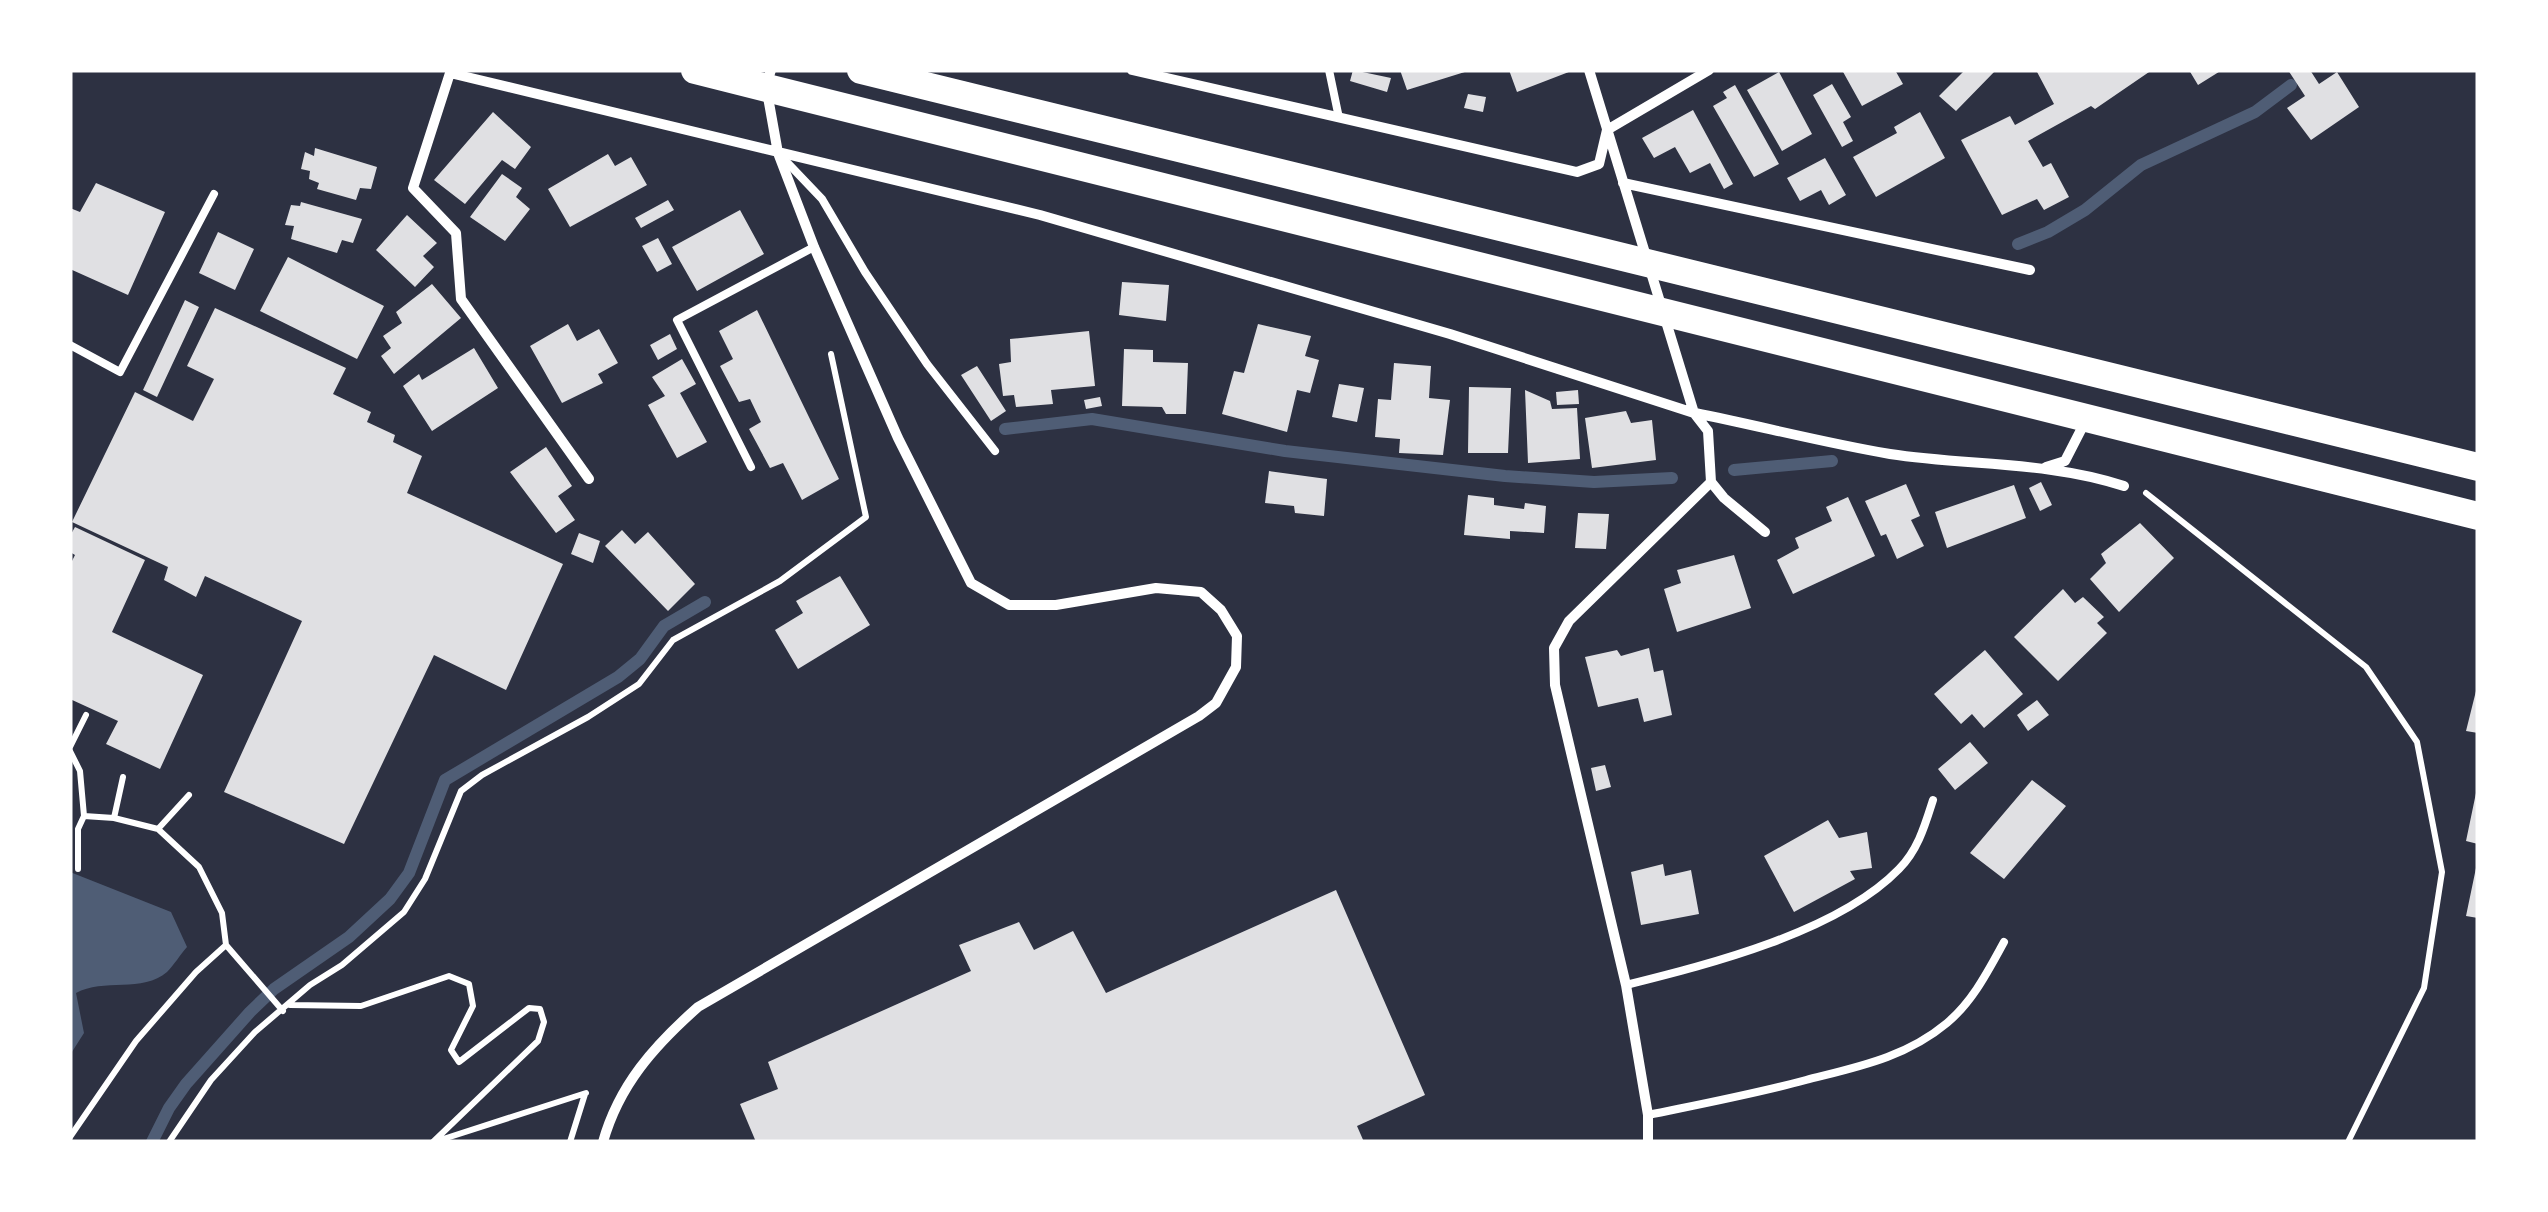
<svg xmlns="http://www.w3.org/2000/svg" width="2548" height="1212" font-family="Ubuntu,sans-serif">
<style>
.water{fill:#4f5d75}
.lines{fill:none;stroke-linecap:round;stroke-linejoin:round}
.stream{stroke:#4f5d75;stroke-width:12}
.building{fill:#e0e0e3}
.path{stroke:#fff;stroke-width:6}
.service{stroke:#fff;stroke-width:8}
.minor{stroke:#fff;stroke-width:10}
.trunk{stroke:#fff;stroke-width:28}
</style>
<rect width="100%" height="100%" fill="#2d3142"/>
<path class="water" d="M70 872 171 912 187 947C180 955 174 965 167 972 143 993 103 978 76 993L84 1033 70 1055Z"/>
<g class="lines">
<path class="stream" d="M2018 244 2048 232 2085 210 2141 165 2255 112 2291 85
M1005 429 1092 419 1285 451 1505 476 1594 482 1672 478
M1734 470 1832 461
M152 1142 169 1108 186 1084 250 1012 274 989 349 937 390 899 409 873 445 780 618 677 640 659 664 626 705 602"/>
</g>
<path class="building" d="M1353 70 1391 78 1387 92 1350 81Z
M1400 70H1468V71L1407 90Z
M1509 70H1574L1517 92Z
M1842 70H1895L1903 84 1862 106Z
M1965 70H1996L1956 111 1939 96Z
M2036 70H2152L2095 109 2091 106 2028 141 2043 167 2051 163 2069 197 2044 210 2037 199 2002 215 1961 140 2010 116 2015 125 2054 104Z
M2189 70H2222L2198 85Z
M2288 70H2310L2319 84 2337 72 2359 107 2311 140 2287 108 2305 96Z
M1779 72 1812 134 1782 151 1747 90Z
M1832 84 1851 117 1843 122 1853 141 1842 147 1813 95Z
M1735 85 1779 164 1754 177 1713 106 1727 98 1723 92Z
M1468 94 1486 97 1483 112 1464 108Z
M1693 110 1733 184 1724 189 1710 163 1690 173 1675 147 1654 158 1642 138Z
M493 112 531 147 515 169 502 160 465 204 434 180Z
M1920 112 1945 158 1876 197 1853 157 1897 133 1894 127Z
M315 148 377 167 371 189 360 188 356 200 317 189 319 183 309 179 310 171 301 169 305 152 314 156Z
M608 154 615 166 631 157 647 185 570 227 548 189Z
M1825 158 1846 195 1829 205 1821 190 1800 201 1787 178Z
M502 174 522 188 516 197 530 209 505 241 470 217Z
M96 183 165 212 128 295 70 269V208L80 212Z
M668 200 674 210 641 228 635 218Z
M301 202 362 219 353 243 342 240 337 253 291 239 294 226 285 225 291 205 300 206Z
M740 210 764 254 697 291 672 247Z
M407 215 437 243 423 256 434 267 415 287 376 250Z
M218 232 254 249 235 290 199 273Z
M658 238 672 264 657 272 642 246Z
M288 257 384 306 357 359 260 311Z
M1122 282 1169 285 1166 321 1119 315Z
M432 284 461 318 394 374 381 356 391 348 383 336 402 323 396 312Z
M185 300 199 307 157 397 143 390Z
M215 308 346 368 333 394 371 412 367 422 395 435 393 442 422 456 407 493 563 564 506 690 434 655 344 844 224 792 302 621 205 576 196 597 164 580 168 567 72 522 135 392 193 421 214 379 187 366Z
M757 310 839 479 802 500 783 463 770 468 749 429 761 422 750 399 739 402 720 366 733 359 719 331Z
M568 324 577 341 599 329 618 363 598 374 603 383 562 403 530 346Z
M1258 324 1311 336 1305 356 1319 360 1310 393 1297 390 1287 432 1222 414 1234 371 1244 373Z
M1089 331 1095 386 1051 390 1053 404 1016 407 1014 395 1003 396 999 364 1011 362 1010 339Z
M670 334 677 349 658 360 650 345Z
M474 348 498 388 432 431 403 386 419 374 422 380Z
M1124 349 1153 350V362L1188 363 1186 414H1166L1162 407 1122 406Z
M682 359 696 384 680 393 707 442 677 458 648 405 665 396 652 377Z
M1394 363 1431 366 1429 398 1450 400 1443 455 1399 453 1400 439 1375 437 1378 399 1391 400Z
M977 366 1006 411 991 421 961 375Z
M1339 384 1364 388 1357 422 1332 417Z
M1469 387 1511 388 1508 453H1468Z
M1525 390 1550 401 1552 409 1577 408 1580 459 1528 463Z
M1578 390 1579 404 1557 405 1556 392Z
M1100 397 1102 406 1086 409 1084 400Z
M1626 411 1631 423 1652 420 1656 460 1592 468 1585 418Z
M546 447 572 486 558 496 575 520 556 533 510 472Z
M1269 471 1327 479 1324 516 1295 513 1294 506 1265 503Z
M2041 482 2052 505 2040 511 2029 488Z
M1906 484 1920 516 1911 520 1924 546 1897 559 1886 534 1881 536 1865 501Z
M2014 485 2026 518 1947 548 1935 512Z
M1468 495 1494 498V505L1524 509 1525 503 1546 506 1544 533 1510 531V539L1464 535Z
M1848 497 1875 556 1793 594 1777 560 1799 548 1795 538 1832 521 1826 507Z
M1578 513 1609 514 1606 549 1575 548Z
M2140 523 2174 558 2119 612 2090 579 2106 563 2101 554Z
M75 527 145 560 112 632 203 675 160 769 106 744 118 721 70 699V565L75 555 70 552V536Z
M622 530 635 544 648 532 695 584 668 611 605 546Z
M579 533 600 541 593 563 571 554Z
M1734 555 1751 608 1677 632 1664 589 1681 583 1677 570Z
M840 576 870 625 798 669 775 630 803 613 796 601Z
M2063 589 2075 603 2083 597 2104 617 2097 623 2107 633 2058 681 2014 637Z
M1649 648 1654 672 1663 670 1672 715 1644 722 1638 698 1598 707 1585 657 1617 650 1621 656Z
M1985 650 2023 694 1984 728 1972 714 1961 724 1934 694Z
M2477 687H2478V733L2466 731Z
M2037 700 2049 715 2028 731 2017 715Z
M1970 742 1988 763 1955 790 1938 769Z
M1605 765 1611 787 1596 791 1591 768Z
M2032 780 2066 806 2004 879 1970 853Z
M2476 793H2478V844L2466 841Z
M1828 820 1839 838 1867 832 1872 868 1850 871 1855 879 1794 912 1764 856Z
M1663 864 1665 876 1691 870 1699 914 1641 925 1631 872Z
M2476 868H2478V918L2466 916Z
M1336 890 1425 1095 1357 1126 1364 1142H756L740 1104 778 1089 768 1062 971 971 959 945 1019 922 1034 950 1073 931 1106 993Z"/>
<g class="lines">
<path class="path" d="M2146 493 2366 667 2417 742 2442 872 2424 988 2348 1142
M70 747 86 715
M70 751 80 771 84 816
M123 777 114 818 158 829
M189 795 158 829 199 867 222 913 226 945 283 1011
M78 869V829L84 816 114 818
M290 1005 361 1006 449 976 469 984 473 1006 451 1050 459 1062 529 1008 540 1009 544 1022 538 1041 433 1142
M70 1137 136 1041 196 972 226 945
M169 1142 211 1080 255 1032 310 985 342 965 404 912 425 879 461 791 482 775 588 717 639 684 673 640 780 581 866 517 831 354
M434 1142 586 1093
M570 1142 585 1094"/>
<path class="service" d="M1329 70 1339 118
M781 156 822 199 865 272 927 364 995 451
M70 345 120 372 214 194
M751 467 677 320 814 247
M1626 985C1710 964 1838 932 1899 869 1918 850 1925 825 1933 800
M1648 1115C1701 1104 1754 1094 1806 1080 1857 1067 1905 1058 1947 1023 1973 1001 1988 971 2004 942"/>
<path class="minor" d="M1132 70 1577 172 1599 164 1607 130 1709 70
M1623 183 2030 270
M1695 413C1760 426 1825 443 1890 454 1969 466 2048 461 2124 486
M2046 467 2065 461 2085 422
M589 479 461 299 456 233 413 188 450 73 1040 215 1450 334 1694 413 1589 70
M1711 482 1724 498 1765 532
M603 1142C619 1085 654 1046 698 1007L1199 716 1216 703 1236 667 1237 636 1221 610 1201 592 1156 588 1056 605H1009L971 583 898 438 814 247 778 153 766 86 771 70
M1648 1142V1115L1626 985 1555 685 1554 648 1569 621 1711 482 1708 431 1694 413"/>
<path class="trunk" d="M695 70 2478 516
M861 70 2478 467"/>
</g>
<rect width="2548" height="1212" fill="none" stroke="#ffffff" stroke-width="145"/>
</svg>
